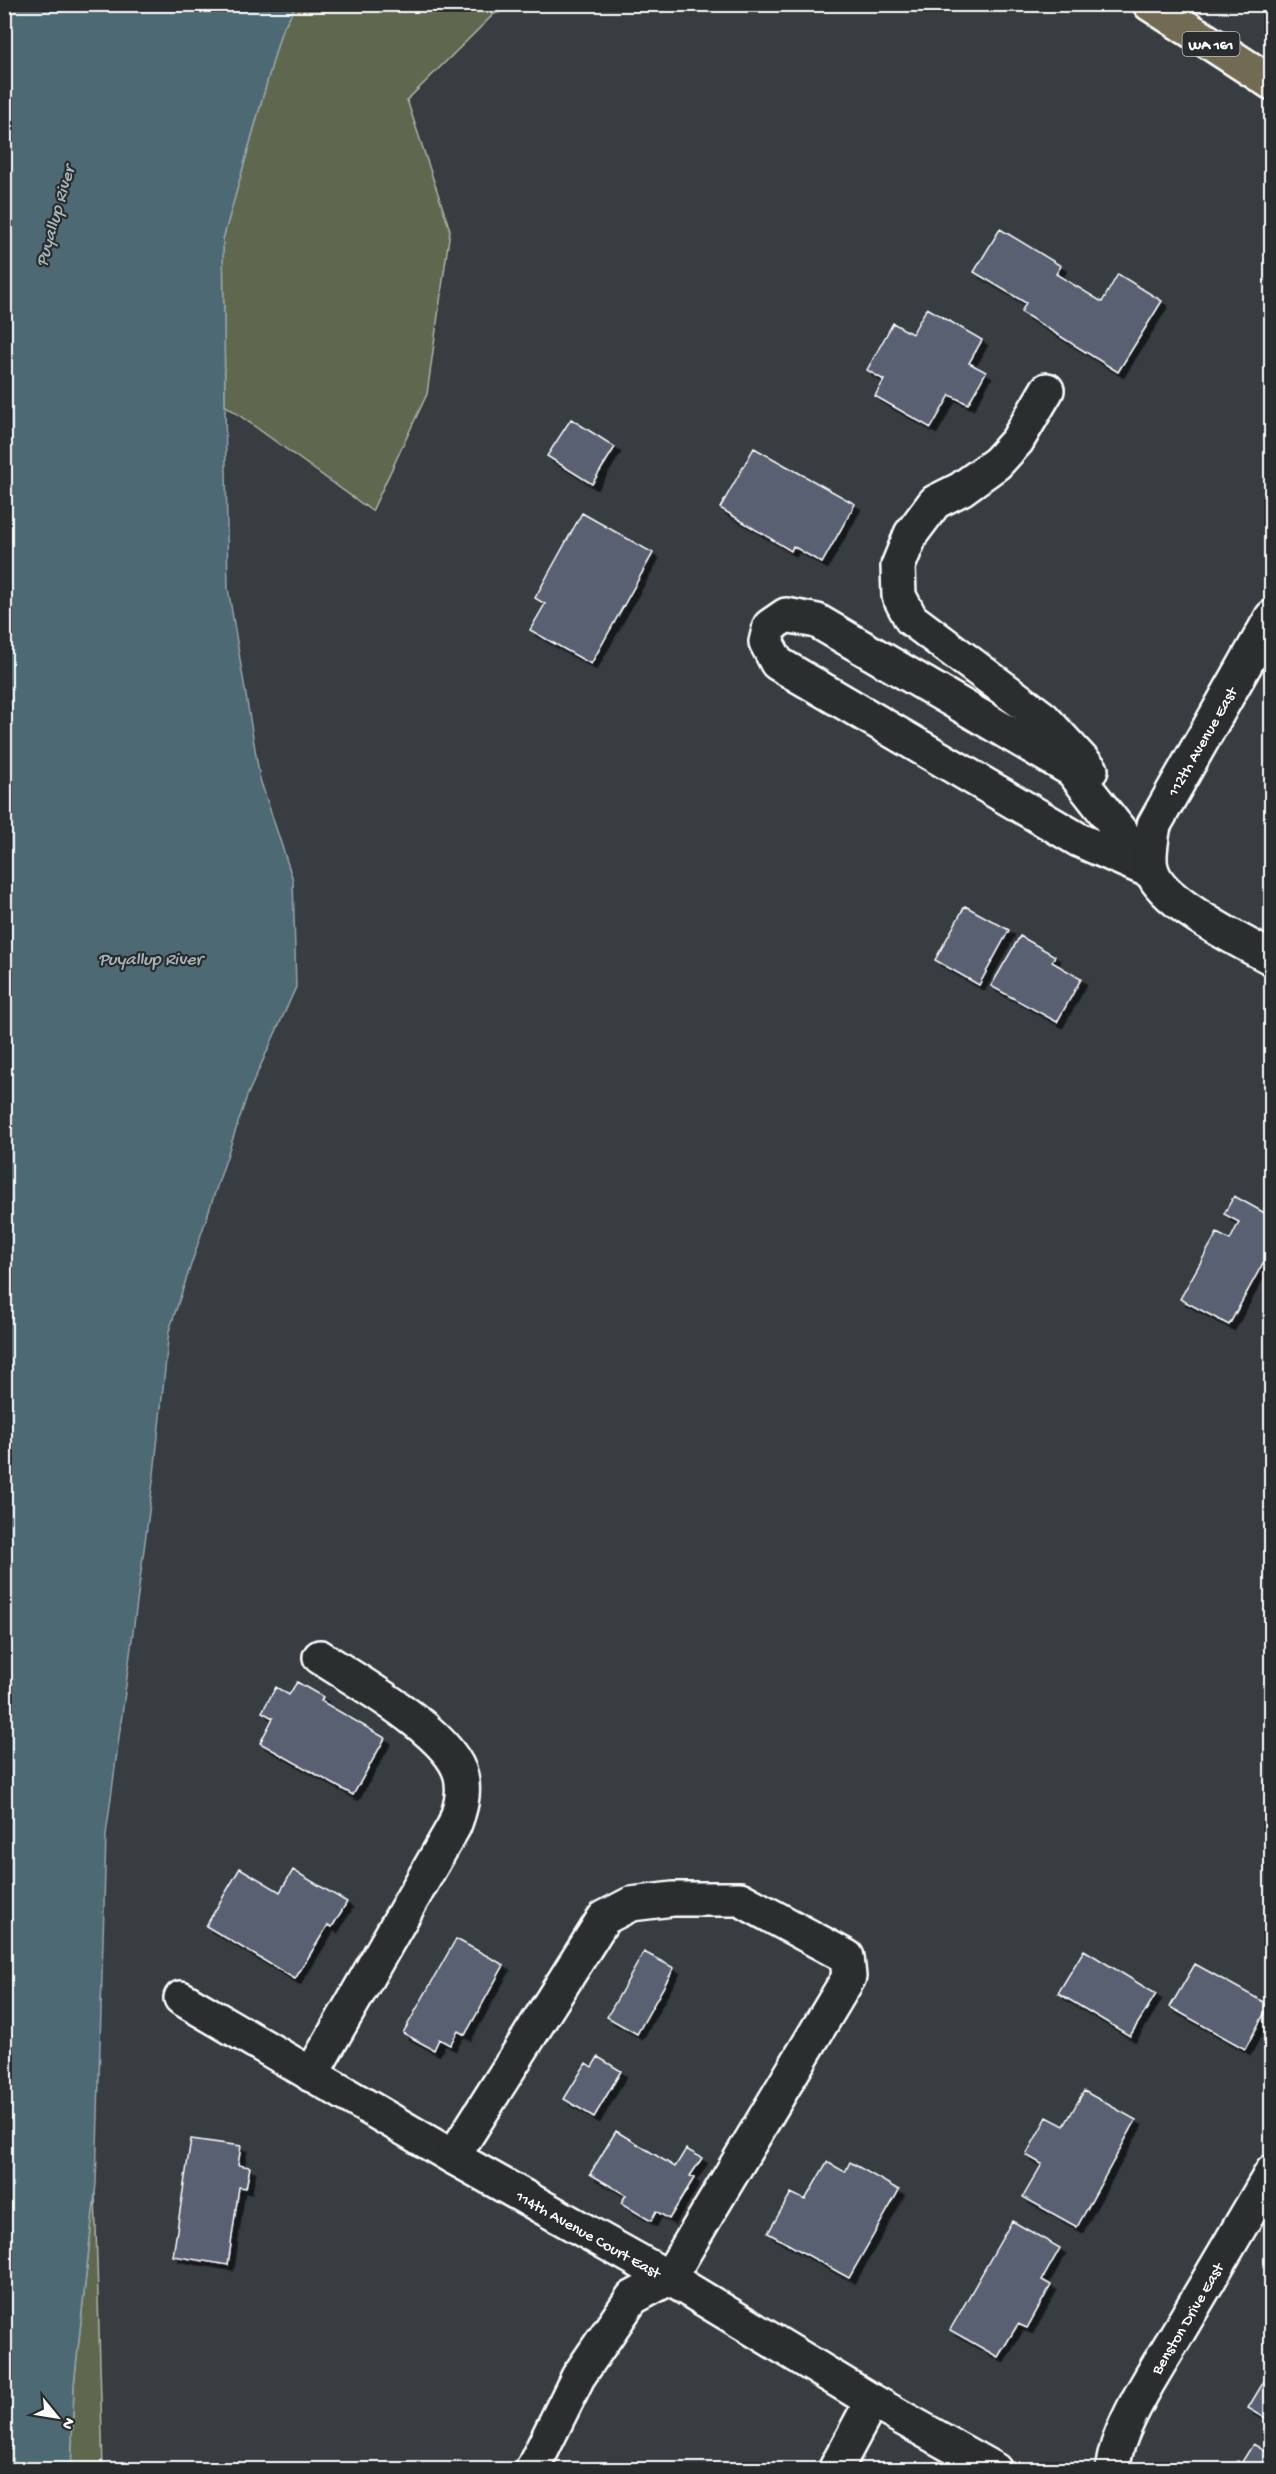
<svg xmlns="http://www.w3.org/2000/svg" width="1276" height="2474" font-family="'Gochi Hand',sans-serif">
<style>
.green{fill:#5e684f;stroke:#aeb4a7;stroke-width:1.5}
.water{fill:#4e6973;stroke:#95a5ab;stroke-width:1.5}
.building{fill:#586172;stroke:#fff;stroke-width:1.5;filter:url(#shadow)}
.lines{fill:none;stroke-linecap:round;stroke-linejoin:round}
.minor-casing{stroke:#fff;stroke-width:38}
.highway-casing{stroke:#fff;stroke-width:38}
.minor{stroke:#2a2d2e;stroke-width:33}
.highway{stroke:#726b52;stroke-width:33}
.labels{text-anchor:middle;stroke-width:4.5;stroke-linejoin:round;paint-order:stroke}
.shield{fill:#2a2d2e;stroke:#bfc0c0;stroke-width:1.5}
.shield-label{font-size:15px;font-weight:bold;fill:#fff}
.street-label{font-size:16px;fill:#fff;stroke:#2a2d2e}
.water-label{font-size:18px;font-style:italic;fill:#a6b4b9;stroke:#2a2d2e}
</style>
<defs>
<filter id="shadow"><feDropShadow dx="5.5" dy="5.5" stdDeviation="0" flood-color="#0009"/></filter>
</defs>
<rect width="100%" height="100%" fill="#383d42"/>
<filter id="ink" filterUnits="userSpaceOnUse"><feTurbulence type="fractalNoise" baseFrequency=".0167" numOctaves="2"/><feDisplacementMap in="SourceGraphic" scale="12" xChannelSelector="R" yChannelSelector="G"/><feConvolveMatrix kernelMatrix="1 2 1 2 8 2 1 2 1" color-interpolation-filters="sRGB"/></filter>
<g filter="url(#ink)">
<path class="green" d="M296 5H518L494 14 407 100 450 230 427 394 372 511 225 405 223 239 281 32Z
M95 2192 103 2469 71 2470 74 2385Z"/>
<path class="water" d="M5 4 296 5 281 32 223 239 225 405 228 588 260 779 293 880 296 987 247 1096 169 1331 154 1474 106 1835 96 2184 74 2385 71 2470 4 2469Z"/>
<path class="building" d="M1000 229 1061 266 1056 274 1102 302 1118 274 1162 301 1118 372 1021 312 1026 303 974 272Z
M927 308 982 340 969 363 986 372 968 404 950 395 931 428 875 396 884 380 867 370 893 323 912 334Z
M571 419 615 447 592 484 547 456Z
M754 448 855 504 822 563 793 546 791 551 720 508Z
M582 513 653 553 591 664 530 630 545 604 535 598Z
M965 906 1009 930 979 985 935 960Z
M1020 936 1055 956 1052 962 1081 979 1057 1022 991 986Z
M1234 1196 1272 1217V1268L1263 1263 1229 1325 1180 1299 1217 1233 1230 1240 1239 1222 1224 1214Z
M297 1682 323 1697 321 1701 385 1738 353 1795 260 1743 273 1718 262 1712 276 1687 289 1695Z
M240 1868 280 1892 293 1870 347 1902 332 1927 328 1925 295 1979 206 1926Z
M456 1939 504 1965 465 2035 458 2031 450 2045 439 2039 434 2050 403 2033Z
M1084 1950 1156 1994 1130 2036 1058 1993Z
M644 1952 674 1968 637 2034 607 2017Z
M1195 1964 1269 2005 1245 2049 1170 2007Z
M598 2057 621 2071 594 2117 564 2099 586 2063 592 2067Z
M1084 2091 1136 2120 1077 2227 1023 2197 1042 2164 1026 2155 1047 2117 1064 2126Z
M616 2131 675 2167 686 2149 702 2158 690 2176 694 2178 669 2219 656 2211 651 2221 621 2203 626 2195 590 2174Z
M191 2139 241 2146 238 2165 250 2167 246 2188 239 2187 228 2265 173 2256Z
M827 2162 845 2172 850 2162 899 2190 849 2278 768 2233 791 2193 805 2200Z
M1012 2221 1060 2248 1042 2280 1051 2285 1027 2328 1018 2324 998 2357 950 2330Z
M1272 2368V2422L1248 2408Z
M1253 2444 1272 2455V2470H1228L1232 2463 1239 2467Z"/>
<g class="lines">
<defs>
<g id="minor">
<path d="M1047 390 1017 441 997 463 961 489 935 502 911 534 898 566 899 596 911 619 1043 718 1091 770"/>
<path d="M786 615 817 621 1072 770 1152 872 1079 840 777 663 766 642 770 626Z"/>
<path d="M1272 617 1154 825C1152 838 1147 858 1152 871 1162 903 1242 942 1272 958"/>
<path id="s1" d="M181 1998 453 2157 669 2278 872 2401 995 2470"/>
<path d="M311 2075 454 1826C460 1810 465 1794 461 1776 451 1733 356 1681 320 1657"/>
<path d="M453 2157 604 1918 631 1904 673 1899H740L847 1957 849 1977 669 2278 632 2298 578 2377 532 2470"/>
<path d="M835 2470 872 2401"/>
<path id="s2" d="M1113 2470C1113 2434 1158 2366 1177 2334 1209 2280 1240 2226 1272 2172"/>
</g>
<path id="highway" d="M1150 4 1272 83"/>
</defs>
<use href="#minor" class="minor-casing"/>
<use href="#highway" class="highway-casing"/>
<use href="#minor" class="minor"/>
<use href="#highway" class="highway"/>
</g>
</g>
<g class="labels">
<rect class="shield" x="1182.5" y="32" width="57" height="24" rx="4.5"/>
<g class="shield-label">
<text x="1211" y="49">WA 161</text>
</g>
<g class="street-label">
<text transform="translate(1201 741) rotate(-60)" y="6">112th Avenue East</text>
<text dy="6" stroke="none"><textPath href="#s1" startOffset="471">114th Avenue Court East</textPath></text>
<text dy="6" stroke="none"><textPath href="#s2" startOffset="170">Benston Drive East</textPath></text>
</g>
<g class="water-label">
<text transform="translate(54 216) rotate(-74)" y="6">Puyallup River</text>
<text x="150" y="964">Puyallup River</text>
</g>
</g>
<rect width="1276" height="2474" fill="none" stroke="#2a2d2e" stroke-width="24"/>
<rect x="12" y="12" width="1252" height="2450" fill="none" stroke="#fff" stroke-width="2" filter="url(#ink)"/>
<g transform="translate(57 2417) rotate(120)" stroke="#2a2d2e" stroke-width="4.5" paint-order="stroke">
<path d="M0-4.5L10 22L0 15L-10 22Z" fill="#ffffff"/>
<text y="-9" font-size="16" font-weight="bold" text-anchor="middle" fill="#ffffff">N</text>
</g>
</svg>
